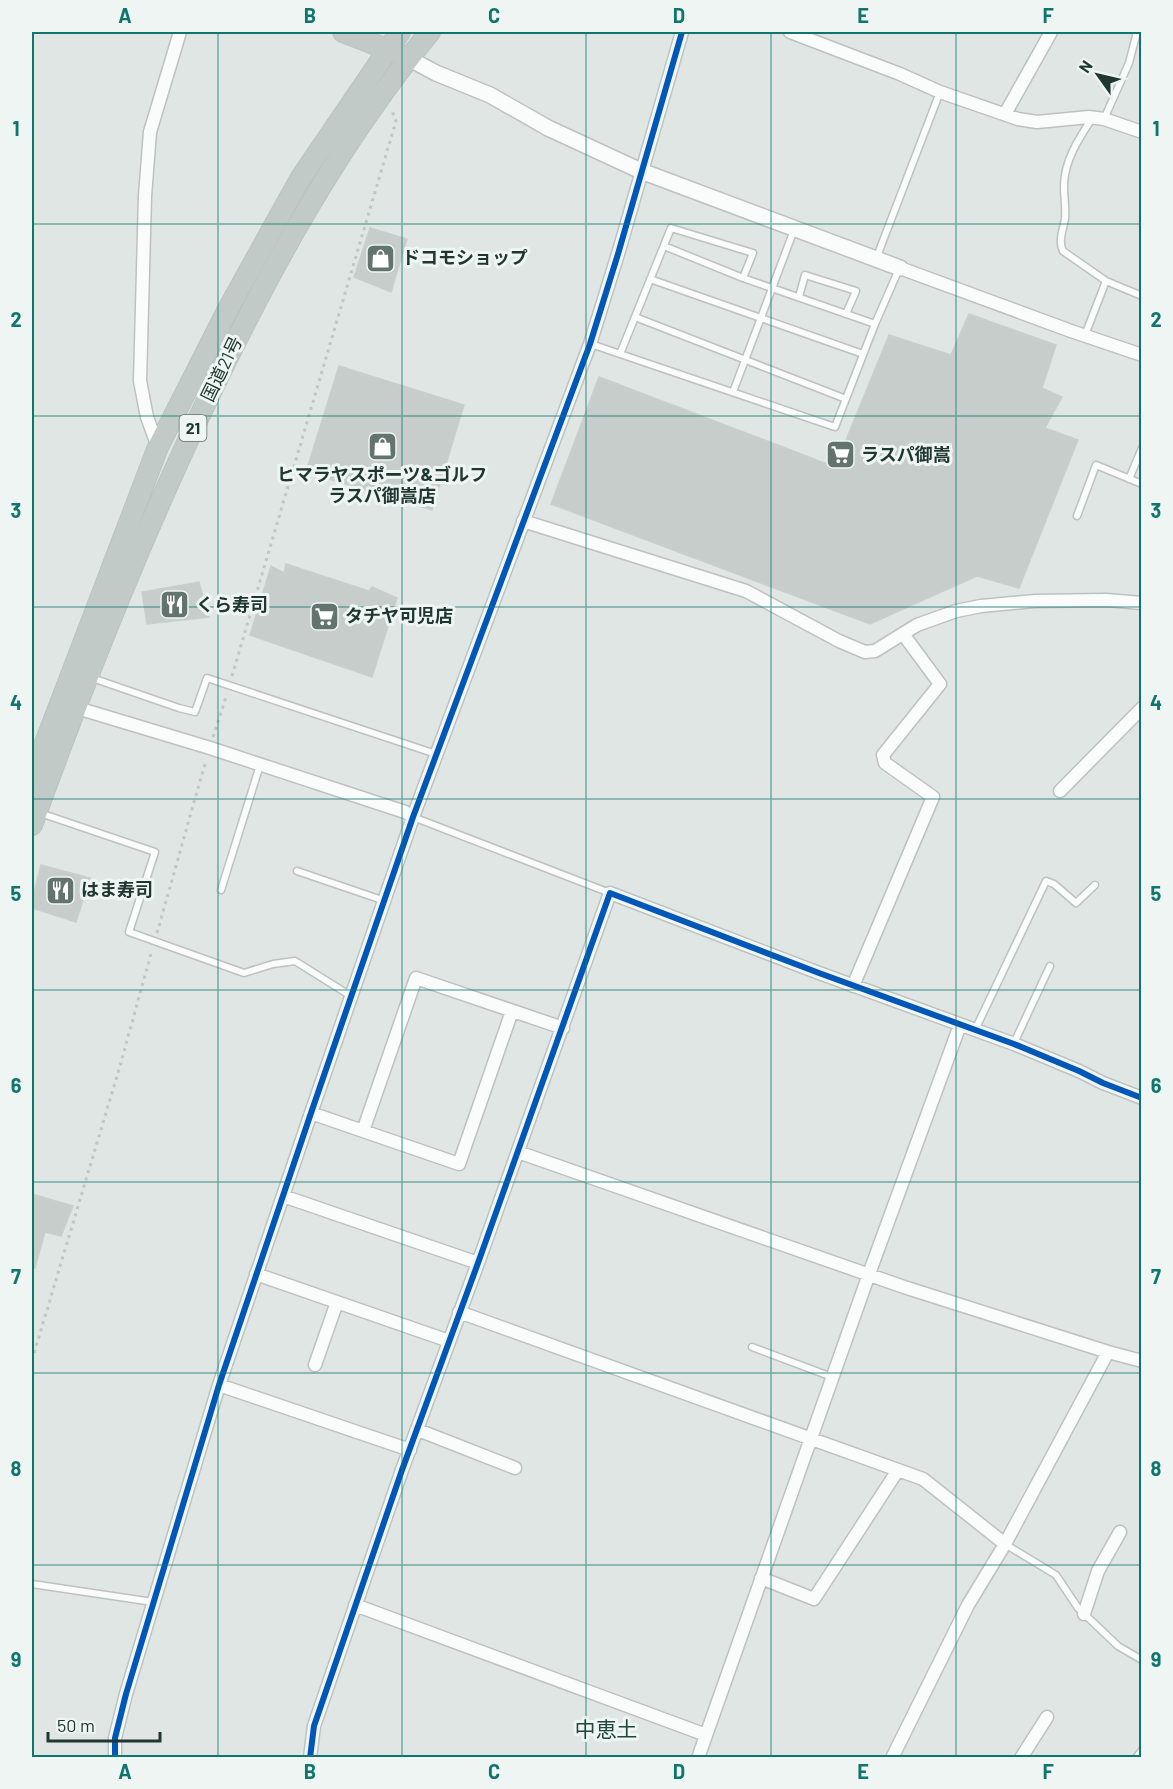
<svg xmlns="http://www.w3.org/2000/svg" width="1173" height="1789" font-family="Barlow,'Noto Sans JP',sans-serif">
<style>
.building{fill:#c7cdcb;stroke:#c9cfcc;stroke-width:1.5}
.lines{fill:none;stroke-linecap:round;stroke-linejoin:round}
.service-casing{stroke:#bdc2c0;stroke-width:9}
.minor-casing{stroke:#bdc2c0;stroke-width:15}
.tertiary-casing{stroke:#bdc2c0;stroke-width:18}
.trunk-casing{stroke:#bbc3c0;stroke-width:22}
.path{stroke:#bfc6c5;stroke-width:3;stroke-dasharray:3 4.5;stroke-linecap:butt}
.service{stroke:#fafbfb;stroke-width:6}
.minor{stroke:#fafbfb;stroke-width:12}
.tertiary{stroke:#fafbfb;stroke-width:15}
.trunk{stroke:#c2cac8;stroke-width:20}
.cycleway-casing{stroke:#eef5f2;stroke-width:10}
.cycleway{stroke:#0057b8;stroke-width:6}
.grid{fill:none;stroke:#0f766e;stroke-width:1.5;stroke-opacity:0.55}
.labels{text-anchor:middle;stroke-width:6;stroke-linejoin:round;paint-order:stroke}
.shield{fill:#eef5f2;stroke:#5e706b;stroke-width:1.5}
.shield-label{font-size:16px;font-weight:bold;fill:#203731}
.poi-label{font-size:18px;font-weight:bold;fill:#203731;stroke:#eef5f2;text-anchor:start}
.street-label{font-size:18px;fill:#203731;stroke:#eef5f2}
.quarter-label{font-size:21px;fill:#1e473f;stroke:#eef5f2}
.neatline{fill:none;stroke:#0f766e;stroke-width:2}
.grid-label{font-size:20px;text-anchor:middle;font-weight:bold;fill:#0f766e}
</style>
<rect width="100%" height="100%" fill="#e0e6e3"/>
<path class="building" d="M370 228 407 239 391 292 354 277Z
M969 314 1056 345 1042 388 1062 397 1045 428 1078 440 1019 588 977 576 870 624 551 504 599 377 835 467 889 335 951 355Z
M339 366 464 405 432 510 306 472Z
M286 564 369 591 372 587 397 598 372 677 250 635 271 566 284 573Z
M199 582 209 617 147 624 142 592Z
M41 865 90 878 76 922 32 908V901Z
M32 1194 73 1206 61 1236 45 1232 35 1268H32Z"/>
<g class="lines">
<defs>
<path id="service" d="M1093 117C1079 138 1064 161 1064 186 1064 197 1066 208 1065 219 1063 230 1058 241 1063 251L1106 281 1142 296
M1104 119 1129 63 1137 32
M664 246 743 278
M876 259 940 92
M650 279 863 354
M799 297 805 275 856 291 846 314
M635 317 846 399
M875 324 743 278 753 253 671 228 620 354 835 427 875 324 899 269
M1085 335 1106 281
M591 344 620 354
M733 392 794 230
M1129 479 1142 448
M1077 516 1096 465 1142 484
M92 678 179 708 195 712 207 678 436 754
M40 813 155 852 129 932 244 973 273 964 295 961 351 996
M413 817 610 893
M297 871 385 901
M221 890 260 765
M975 1030 1046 881 1054 884 1076 903 1095 885
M1014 1043 1050 966
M752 1347 832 1377
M1005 1544 1056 1575 1078 1608 1118 1646 1142 1660
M32 1584 153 1602
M1136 1758 1142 1750"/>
<path id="minor" d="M790 32 900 74 940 92 1018 119 1037 122 1089 117 1104 119 1142 132
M1005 114 1051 32
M900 268 1071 331 1142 355
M158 447 147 417 140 381 145 196 150 132 180 32
M523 521 746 591 839 641 865 652 875 651 917 625 956 611 981 606 1035 601 1106 600 1142 603
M74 707 210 748 405 812 413 817
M1060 791 1142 708
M853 986 933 797 885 763 883 755 940 684 903 634
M311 1113 363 1131 416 978 563 1028
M363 1131 459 1164 512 1011
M518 1152 904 1287 1108 1352
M283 1196 478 1263
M256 1274 449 1341
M459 1312 923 1479 1005 1544
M315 1365 337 1302
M219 1385 410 1450
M418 1430 515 1468
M761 1578 814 1599 898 1470
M355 1605 706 1735
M1084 1614 1098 1571 1120 1532
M893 1756 968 1605 1005 1544 1108 1352 1142 1361
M115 1758V1738L126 1694 219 1385 311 1113 413 817 590 344 618 254 682 32
M310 1758 314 1726 402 1470 478 1263 610 893 819 973 1014 1044 1079 1071 1103 1083 1142 1098
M698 1758 869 1274 960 1025
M1021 1758 1047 1717"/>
<path id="tertiary" d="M408 58 436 73 490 95 548 128 641 171 900 268"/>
<path id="trunk" d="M343 32 397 53
M32 777 158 447 228 309 300 179 400 32
M32 825C85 679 142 535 210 394 271 267 340 141 430 32"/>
</defs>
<use href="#service" class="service-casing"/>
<use href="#minor" class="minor-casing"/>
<use href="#tertiary" class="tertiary-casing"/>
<use href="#trunk" class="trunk-casing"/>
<path class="path" d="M232 676 396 121 392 111
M213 737 227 694
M157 933 206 760
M32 1360 120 1066 152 950"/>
<use href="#service" class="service"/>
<use href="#minor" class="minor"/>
<use href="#tertiary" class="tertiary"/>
<use href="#trunk" class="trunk"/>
<defs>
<path id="cycleway" d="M115 1758V1738L126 1694 219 1385 311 1113 413 817 590 344 618 254 682 32
M310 1758 314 1726 402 1470 478 1263 610 893 819 973 1014 1044 1079 1071 1103 1083 1142 1098"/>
</defs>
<use href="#cycleway" class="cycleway-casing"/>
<use href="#cycleway" class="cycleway"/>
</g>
<path class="grid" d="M218 32V1758M402 32V1758M586 32V1758M771 32V1758M956 32V1758M32 224H1142M32 416H1142M32 607H1142M32 799H1142M32 990H1142M32 1182H1142M32 1373H1142M32 1565H1142"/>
<defs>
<symbol id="shop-square" viewBox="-11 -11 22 22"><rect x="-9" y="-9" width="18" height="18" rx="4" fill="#63746f" stroke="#eef5f2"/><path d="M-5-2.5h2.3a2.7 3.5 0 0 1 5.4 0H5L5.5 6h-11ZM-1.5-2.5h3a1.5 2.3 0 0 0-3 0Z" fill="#fff"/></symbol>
<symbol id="supermarket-square" viewBox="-11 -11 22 22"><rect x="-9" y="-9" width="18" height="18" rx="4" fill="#63746f" stroke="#eef5f2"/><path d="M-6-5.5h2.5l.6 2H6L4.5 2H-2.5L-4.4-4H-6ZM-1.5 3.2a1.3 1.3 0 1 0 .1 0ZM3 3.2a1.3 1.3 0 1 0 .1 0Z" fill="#fff"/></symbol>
<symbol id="restaurant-square" viewBox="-11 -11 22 22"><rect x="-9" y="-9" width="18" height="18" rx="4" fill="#63746f" stroke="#eef5f2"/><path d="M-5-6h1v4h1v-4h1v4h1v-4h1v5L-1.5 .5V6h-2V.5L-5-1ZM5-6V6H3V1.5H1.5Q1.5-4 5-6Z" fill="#fff"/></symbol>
</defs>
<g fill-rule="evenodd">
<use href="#shop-square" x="364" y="242" width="33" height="33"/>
<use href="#shop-square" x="366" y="430" width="33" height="33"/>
<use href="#supermarket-square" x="824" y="438" width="33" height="33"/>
<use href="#restaurant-square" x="158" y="588" width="33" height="33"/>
<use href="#supermarket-square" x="308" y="600" width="33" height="33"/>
<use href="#restaurant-square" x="44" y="874" width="33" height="33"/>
</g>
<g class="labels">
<rect class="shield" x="179.5" y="415" width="27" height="26" rx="4.5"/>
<g class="shield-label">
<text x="193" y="434">21</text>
</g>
<g class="poi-label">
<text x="402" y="264">ドコモショップ</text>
<text x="861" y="461">ラスパ御嵩</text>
<text x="382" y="481" text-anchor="middle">ヒマラヤスポーツ&amp;ゴルフ<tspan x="382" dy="21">ラスパ御嵩店</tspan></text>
<text x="196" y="611">くら寿司</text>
<text x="345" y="622">タチヤ可児店</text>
<text x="81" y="896">はま寿司</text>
</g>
<g class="street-label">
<text transform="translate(222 369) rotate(-64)" y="6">国道21号</text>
</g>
<g class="quarter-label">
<text x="606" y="1737">中恵土</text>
</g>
</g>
<rect width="1173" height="1789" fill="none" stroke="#eef5f2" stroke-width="66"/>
<g transform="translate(1098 75) rotate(304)" stroke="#eef5f2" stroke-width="4.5" paint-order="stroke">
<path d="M0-4.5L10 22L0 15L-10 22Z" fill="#203731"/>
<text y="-9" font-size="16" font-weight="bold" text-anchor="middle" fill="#203731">N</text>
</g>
<path d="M48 1732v9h112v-9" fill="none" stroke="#203731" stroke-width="3"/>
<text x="57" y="1732" font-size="18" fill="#203731" stroke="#eef5f2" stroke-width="4.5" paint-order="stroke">50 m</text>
<rect x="33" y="33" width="1107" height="1723" class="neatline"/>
<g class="grid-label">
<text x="125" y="23">A</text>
<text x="310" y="23">B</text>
<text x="494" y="23">C</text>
<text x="679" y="23">D</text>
<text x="863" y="23">E</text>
<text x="1048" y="23">F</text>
<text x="16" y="136">1</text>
<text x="1156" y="136">1</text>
<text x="16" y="327">2</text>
<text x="1156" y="327">2</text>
<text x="16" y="518">3</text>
<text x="1156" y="518">3</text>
<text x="16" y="710">4</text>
<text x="1156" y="710">4</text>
<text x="16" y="901">5</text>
<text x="1156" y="901">5</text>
<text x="16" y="1093">6</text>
<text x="1156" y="1093">6</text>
<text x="16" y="1284">7</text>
<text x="1156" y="1284">7</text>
<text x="16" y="1476">8</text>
<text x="1156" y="1476">8</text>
<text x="16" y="1667">9</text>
<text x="1156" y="1667">9</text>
<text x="125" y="1779">A</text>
<text x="310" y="1779">B</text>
<text x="494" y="1779">C</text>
<text x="679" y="1779">D</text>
<text x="863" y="1779">E</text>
<text x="1048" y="1779">F</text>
</g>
</svg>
